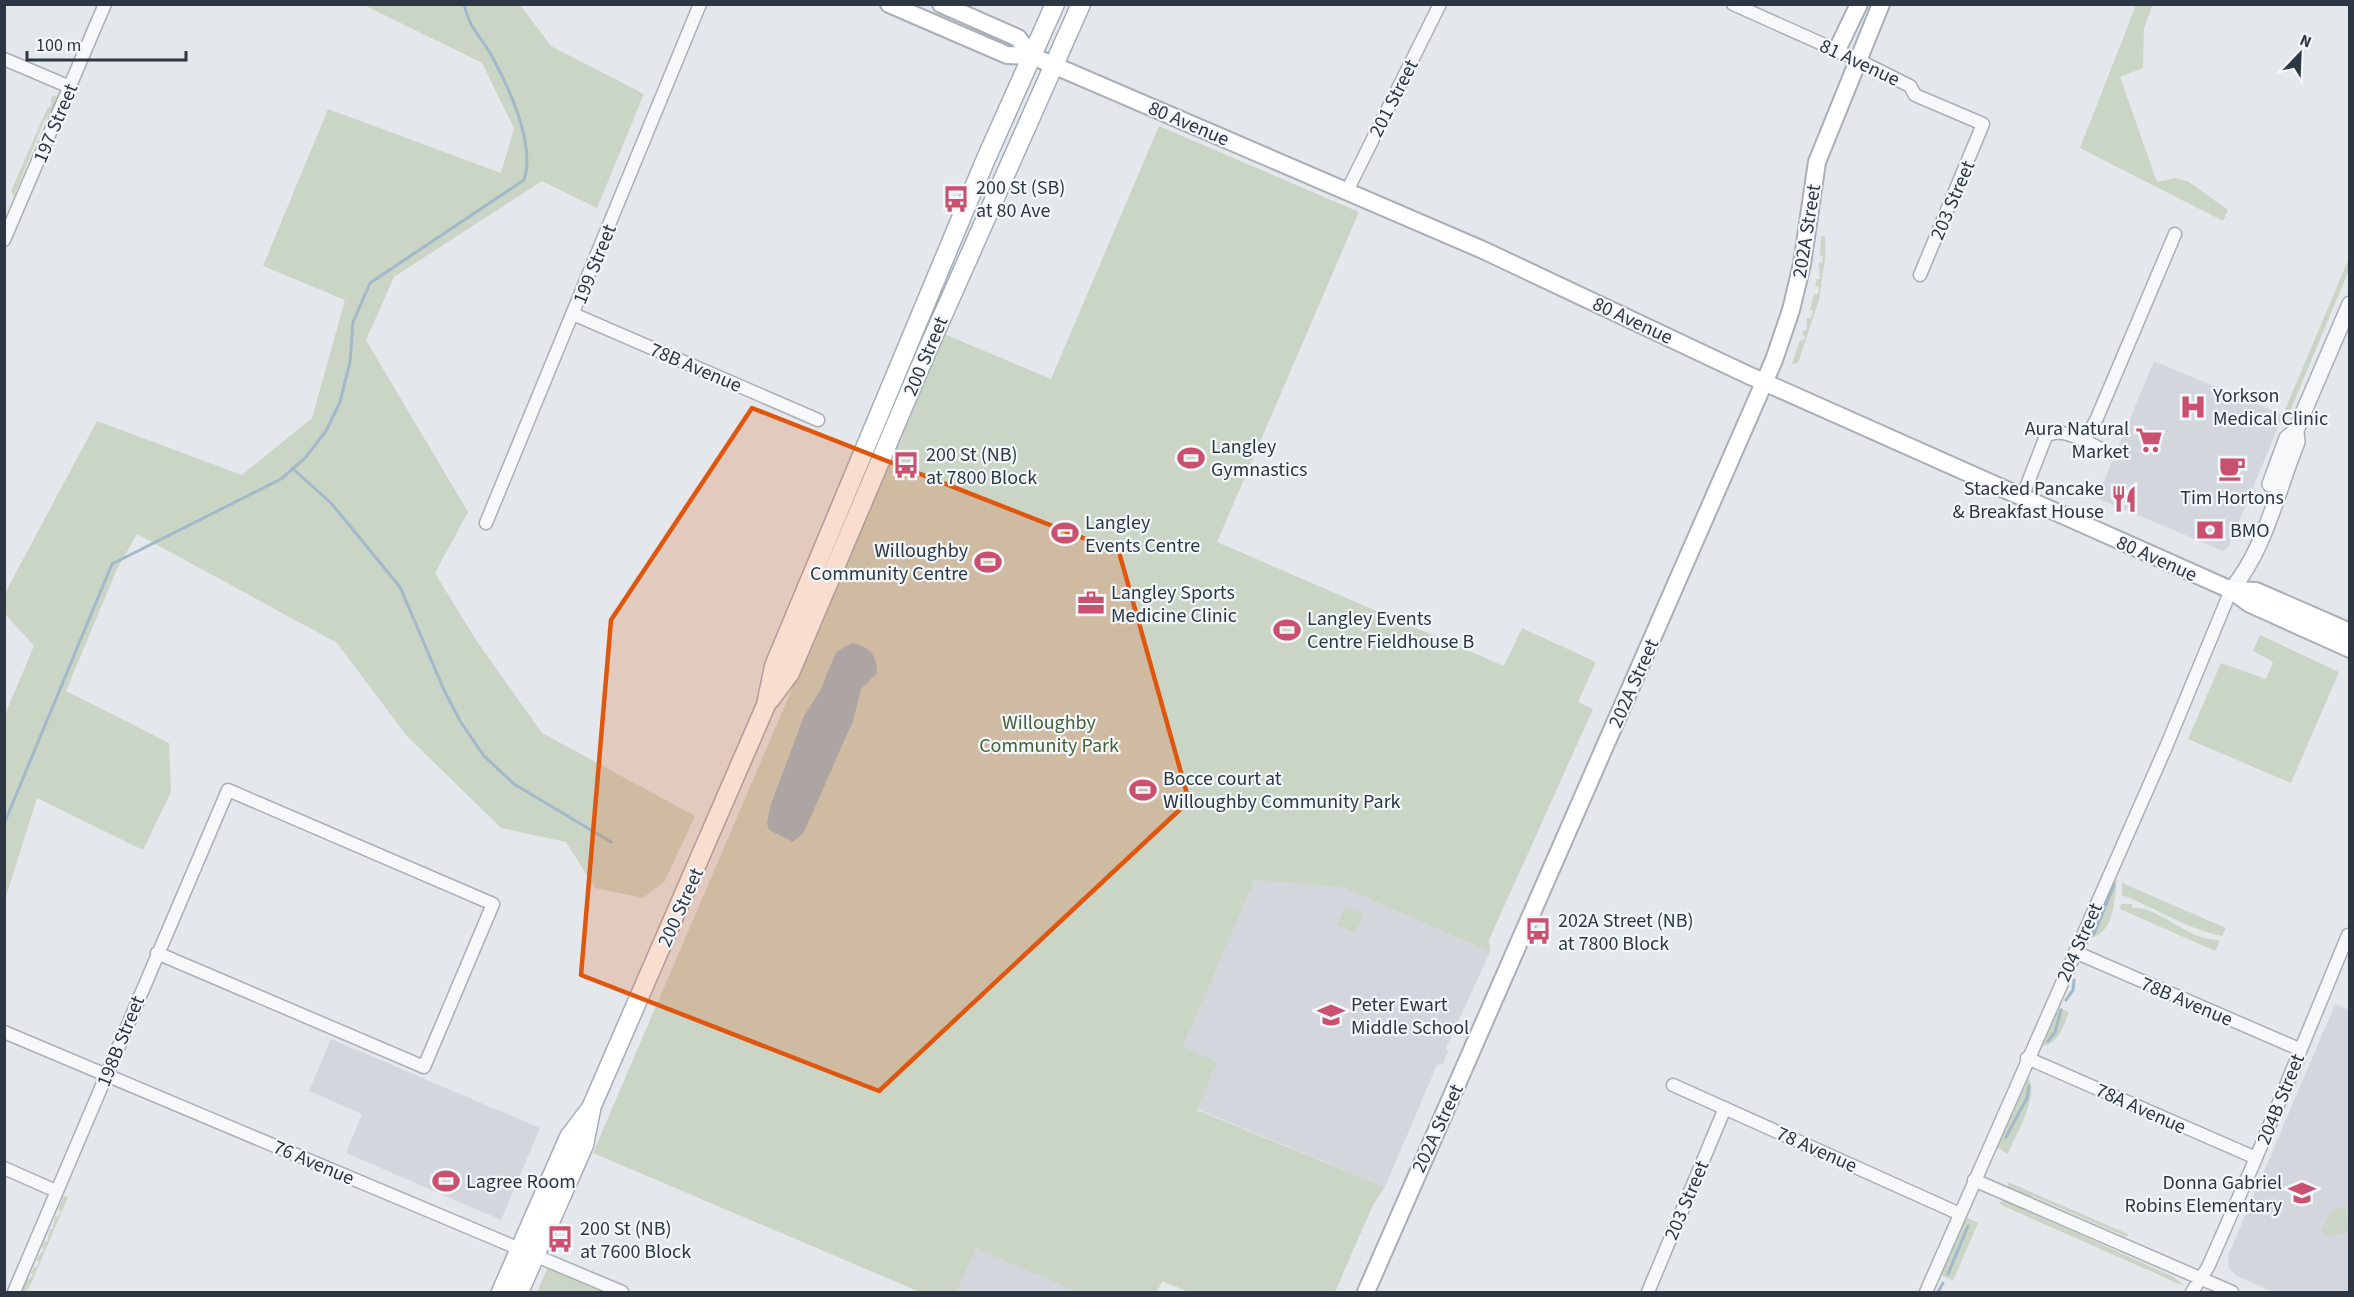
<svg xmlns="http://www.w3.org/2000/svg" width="2354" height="1297" font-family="'Source Sans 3',sans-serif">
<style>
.built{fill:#d3d7dd}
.green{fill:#cbd5c6}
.water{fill:#a1b9c9}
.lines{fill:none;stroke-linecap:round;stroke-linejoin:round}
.stream{stroke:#a1b9c9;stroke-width:3}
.minor-casing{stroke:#a9afb6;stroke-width:15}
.tertiary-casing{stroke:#a9afb6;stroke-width:18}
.secondary-casing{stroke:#a9afb6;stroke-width:20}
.primary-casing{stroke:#a4adb7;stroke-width:21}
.minor{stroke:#f7f8fa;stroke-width:12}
.tertiary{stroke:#f7f8fa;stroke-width:15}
.secondary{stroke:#fff;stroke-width:16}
.primary{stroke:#fff;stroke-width:18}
.marked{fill:#df570f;fill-opacity:0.2;stroke:#df570f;stroke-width:4.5;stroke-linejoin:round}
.labels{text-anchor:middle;stroke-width:4.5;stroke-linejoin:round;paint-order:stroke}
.street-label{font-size:20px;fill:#2c3743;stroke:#f4f7f9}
.poi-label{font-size:20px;fill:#2c3743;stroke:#f4f7f9;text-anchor:start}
.park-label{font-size:20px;fill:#455f3a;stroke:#f4f7f9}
</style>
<rect width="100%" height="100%" fill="#e4e8ec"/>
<path class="built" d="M2154 361 2283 415 2228 548 2223 551 2097 498Z
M1255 880 1344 888 1490 952 1446 1048 1448 1051 1443 1064 1437 1065 1385 1187 1197 1109 1183 1047Z
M2335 1004 2349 1010V1292H2273L2235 1275 2229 1268 2228 1256Z
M331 1039 540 1128 501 1220 346 1153 362 1114 309 1091Z
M976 1247 1077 1292H957Z"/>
<path class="green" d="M364 5H520L551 46 644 94 597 208 542 181 394 277 366 340 468 512 435 573 476 640 542 733 695 816 665 881 643 898 595 888 566 842 501 828 406 735 337 643 137 534 117 569 66 691 169 743 171 792 143 850 37 798 5 900V714L34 646 5 614V593L97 421 242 475 312 418 345 300 263 266 328 109 501 173 514 128 482 63Z
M2136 5H2153L2144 28 2143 68 2120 77 2157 182 2175 178 2189 182 2228 210 2223 221 2080 148Z
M58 95 53 111 44 121 14 197 11 191 48 107H51V97Z
M1159 126 1359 212 1217 542 1504 666 1522 628 1596 662 1578 702 1593 709 1489 940 1490 952 1344 888 1255 880 1183 1047 1217 1062 1197 1110 1385 1187 1373 1205 1335 1292H1189L1162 1281 1157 1292H1077L976 1248 957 1292H920L593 1153 944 334 1051 379Z
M1821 236H1825V259L1819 300 1798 363 1792 364 1800 340 1803 341 1805 336 1802 335 1804 330H1807V318H1811L1813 311 1810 310 1814 294H1818L1819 287 1815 286 1817 279H1820L1819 263H1822L1823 256H1820Z
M2349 258V270L2291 409 2288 416 2282 417Z
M2260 635 2339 672 2291 783 2188 739 2221 663 2266 679 2273 662 2253 651Z
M2114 879 2117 881C2113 902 2116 935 2086 939Z
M2122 883 2226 928 2222 936C2187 929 2156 908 2122 895Z
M2121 904H2132L2133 908C2150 906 2175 926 2193 934 2201 938 2211 939 2220 941L2215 951 2120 909Z
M1345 907 1363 914 1355 933 1337 925Z
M2057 1007 2069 1012C2063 1026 2058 1047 2039 1046Z
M2304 1057 2307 1059 2215 1268 2216 1261Z
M2026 1076C2043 1090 2015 1136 2008 1154L1994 1146Z
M2008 1182 2128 1234 2127 1237 2032 1196H2024L2008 1188Z
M64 1196 68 1197 31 1284 26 1292H19L26 1278 29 1279 33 1275 31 1273 34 1267 36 1268 39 1262 36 1260 44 1249 42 1248 44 1241 47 1242 50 1229H53L55 1216 58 1217 61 1211 58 1209Z
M2003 1200 2174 1277 2184 1286 1999 1204Z
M2345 1207 2349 1232 2329 1237 2321 1231 2333 1210Z
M1966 1217 1978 1223 1953 1281 1939 1274 1964 1218Z
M547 1269H551L607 1292H537Z"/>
<path class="water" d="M852 643C870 647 877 655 877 673L861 689 853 721 804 832 793 842 769 830 767 824 770 807 804 716 820 691 836 652Z"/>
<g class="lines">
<path class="stream" d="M292 468 331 503 400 587 444 690 460 721 484 756 514 784 611 842
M4 824 112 564 281 479 305 458 326 431 340 402 350 362 353 322 370 283 524 180C536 144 508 85 490 53 478 33 470 29 464 4
M2094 934 2114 885
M2066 1000 2073 990 2074 980
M2048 1041 2055 1032 2061 1010
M2006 1137 2027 1098 2029 1086
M1948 1274 1968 1226
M1938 1292 1943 1283"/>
<defs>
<path id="minor" d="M1733 4 1858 60 1910 86 1915 95 1983 124 1920 275
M4 59 70 87
M1347 191 1440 4
M4 240 105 4
M573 314 818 420
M2084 442 2097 418 2175 234
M2022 498 2046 436C2062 426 2086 442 2101 449
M486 523 700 4
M2075 952 2299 1049
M4 1032 622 1292
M2027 1058 2256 1158
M1673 1085 1960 1214
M4 1168 56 1191
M1974 1180 2232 1292
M14 1292 228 790 493 904 424 1067 157 953
M1648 1292 1725 1108
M1926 1292 2166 747 2231 590
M2192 1292 2208 1267 2256 1158 2348 935"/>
<path id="tertiary" d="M2270 484 2287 438 2296 431
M2231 590C2265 550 2277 491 2297 442L2296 431 2301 418 2350 304"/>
<path id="secondary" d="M889 4 1007 55 1032 56 1483 250 1748 375 2231 590 2250 604 2350 649
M941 4 1018 38 1032 56
M1837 50 1859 4
M2232 590 2256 591 2350 632
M1366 1292 1774 360 1791 310 1802 264 1817 162 1881 4"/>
<path id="primary" d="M770 700 790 673 927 351 1081 4
M501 1292 569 1137 591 1108 766 705 774 666 985 161 1055 4
M519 1292 584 1145 591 1110"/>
</defs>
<use href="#minor" class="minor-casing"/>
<use href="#tertiary" class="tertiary-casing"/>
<use href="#secondary" class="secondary-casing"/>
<use href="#primary" class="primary-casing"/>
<use href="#minor" class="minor"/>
<use href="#tertiary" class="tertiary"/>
<use href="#secondary" class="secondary"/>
<use href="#primary" class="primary"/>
</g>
<path class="marked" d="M752 408 1119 552 1189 801 879 1091 581 975 611 620Z"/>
<defs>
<symbol id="bus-bare" viewBox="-9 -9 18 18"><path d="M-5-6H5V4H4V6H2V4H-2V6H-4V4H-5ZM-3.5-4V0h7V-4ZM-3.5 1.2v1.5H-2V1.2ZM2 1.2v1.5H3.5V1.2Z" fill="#c9516f" stroke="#f4f7f9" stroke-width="2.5" paint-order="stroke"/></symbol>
<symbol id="hospital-bare" viewBox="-9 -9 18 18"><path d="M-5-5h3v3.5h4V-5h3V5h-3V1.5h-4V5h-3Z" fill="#c9516f" stroke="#f4f7f9" stroke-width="2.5" paint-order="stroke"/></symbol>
<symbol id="supermarket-bare" viewBox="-9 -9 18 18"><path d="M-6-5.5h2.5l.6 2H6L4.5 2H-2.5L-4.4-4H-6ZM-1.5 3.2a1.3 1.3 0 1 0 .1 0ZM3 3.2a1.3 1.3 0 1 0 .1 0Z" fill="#c9516f" stroke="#f4f7f9" stroke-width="2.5" paint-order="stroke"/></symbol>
<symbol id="stadium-bare" viewBox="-9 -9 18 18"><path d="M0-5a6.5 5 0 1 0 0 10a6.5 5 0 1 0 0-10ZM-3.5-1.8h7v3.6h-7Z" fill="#c9516f" stroke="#f4f7f9" stroke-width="2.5" paint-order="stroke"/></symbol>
<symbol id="cafe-bare" viewBox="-9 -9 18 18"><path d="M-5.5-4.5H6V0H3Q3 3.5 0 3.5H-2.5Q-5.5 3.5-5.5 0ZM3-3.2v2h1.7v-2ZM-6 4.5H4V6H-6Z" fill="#c9516f" stroke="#f4f7f9" stroke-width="2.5" paint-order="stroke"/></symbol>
<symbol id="restaurant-bare" viewBox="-9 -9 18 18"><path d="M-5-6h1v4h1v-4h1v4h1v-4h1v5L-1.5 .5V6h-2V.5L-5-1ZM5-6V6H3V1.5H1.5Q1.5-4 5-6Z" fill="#c9516f" stroke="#f4f7f9" stroke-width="2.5" paint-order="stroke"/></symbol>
<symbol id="bank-bare" viewBox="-9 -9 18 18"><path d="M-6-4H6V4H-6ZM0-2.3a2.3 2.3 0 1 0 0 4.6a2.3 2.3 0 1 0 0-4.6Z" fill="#c9516f" stroke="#f4f7f9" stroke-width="2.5" paint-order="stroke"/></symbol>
<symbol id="office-bare" viewBox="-9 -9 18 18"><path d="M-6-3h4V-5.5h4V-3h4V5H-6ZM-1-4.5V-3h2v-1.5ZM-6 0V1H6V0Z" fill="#c9516f" stroke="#f4f7f9" stroke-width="2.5" paint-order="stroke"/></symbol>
<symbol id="school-bare" viewBox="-9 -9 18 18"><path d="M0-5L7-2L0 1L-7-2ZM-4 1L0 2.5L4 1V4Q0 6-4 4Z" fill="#c9516f" stroke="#f4f7f9" stroke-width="2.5" paint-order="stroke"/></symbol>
</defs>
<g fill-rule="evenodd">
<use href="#bus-bare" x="937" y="180" width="38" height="38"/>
<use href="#hospital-bare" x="2174" y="388" width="38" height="38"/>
<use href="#supermarket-bare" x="2130" y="421" width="38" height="38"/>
<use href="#stadium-bare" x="1172" y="439" width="38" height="38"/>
<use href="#bus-bare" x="887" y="446" width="38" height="38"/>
<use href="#cafe-bare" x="2213" y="449" width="38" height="38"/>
<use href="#restaurant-bare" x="2105" y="480" width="38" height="38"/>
<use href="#bank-bare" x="2191" y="511" width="38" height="38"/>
<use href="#stadium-bare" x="1046" y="514" width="38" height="38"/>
<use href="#stadium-bare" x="969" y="543" width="38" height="38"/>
<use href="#office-bare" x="1072" y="584" width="38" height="38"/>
<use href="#stadium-bare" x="1268" y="611" width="38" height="38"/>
<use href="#stadium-bare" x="1124" y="771" width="38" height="38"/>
<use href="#bus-bare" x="1519" y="912" width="38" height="38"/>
<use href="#school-bare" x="1312" y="996" width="38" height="38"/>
<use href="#stadium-bare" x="427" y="1162" width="38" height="38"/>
<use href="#school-bare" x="2283" y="1174" width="38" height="38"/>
<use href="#bus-bare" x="541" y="1220" width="38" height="38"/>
</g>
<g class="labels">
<g class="street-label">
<text transform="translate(1860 62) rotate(25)" y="7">81 Avenue</text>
<text transform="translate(1393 98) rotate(-63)" y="7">201 Street</text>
<text transform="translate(55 123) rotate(-67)" y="7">197 Street</text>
<text transform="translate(1189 123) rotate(23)" y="7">80 Avenue</text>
<text transform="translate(1952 200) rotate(-67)" y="7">203 Street</text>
<text transform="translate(1806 231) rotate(-81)" y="7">202A Street</text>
<text transform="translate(594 264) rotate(-68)" y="7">199 Street</text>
<text transform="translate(1633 320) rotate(25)" y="7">80 Avenue</text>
<text transform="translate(925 356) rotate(-67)" y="7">200 Street</text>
<text transform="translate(696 367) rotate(23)" y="7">78B Avenue</text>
<text transform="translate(2157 558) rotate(24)" y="7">80 Avenue</text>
<text transform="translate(1633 683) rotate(-66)" y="7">202A Street</text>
<text transform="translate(680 907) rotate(-66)" y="7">200 Street</text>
<text transform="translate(2079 942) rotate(-66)" y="7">204 Street</text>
<text transform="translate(2187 1001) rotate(23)" y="7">78B Avenue</text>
<text transform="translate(120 1041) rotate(-68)" y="7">198B Street</text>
<text transform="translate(2280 1099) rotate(-68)" y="7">204B Street</text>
<text transform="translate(2141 1108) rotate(24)" y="7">78A Avenue</text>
<text transform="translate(1437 1128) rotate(-65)" y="7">202A Street</text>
<text transform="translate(1817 1149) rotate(24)" y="7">78 Avenue</text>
<text transform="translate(314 1162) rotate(23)" y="7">76 Avenue</text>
<text transform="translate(1686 1200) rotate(-67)" y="7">203 Street</text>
</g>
<g class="poi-label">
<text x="976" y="194">200 St (SB)<tspan x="976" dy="23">at 80 Ave</tspan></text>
<text x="2213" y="402">Yorkson<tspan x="2213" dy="23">Medical Clinic</tspan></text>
<text x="2129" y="435" text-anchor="end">Aura Natural<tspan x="2129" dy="23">Market</tspan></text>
<text x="1211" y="453">Langley<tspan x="1211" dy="23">Gymnastics</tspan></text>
<text x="926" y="461">200 St (NB)<tspan x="926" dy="23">at 7800 Block</tspan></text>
<text x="2104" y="495" text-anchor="end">Stacked Pancake<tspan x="2104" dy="23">&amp; Breakfast House</tspan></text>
<text x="2232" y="504" text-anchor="middle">Tim Hortons</text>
<text x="1085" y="529">Langley<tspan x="1085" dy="23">Events Centre</tspan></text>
<text x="2230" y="537">BMO</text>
<text x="968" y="557" text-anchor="end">Willoughby<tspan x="968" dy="23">Community Centre</tspan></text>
<text x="1111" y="599">Langley Sports<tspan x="1111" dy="23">Medicine Clinic</tspan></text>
<text x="1307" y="625">Langley Events<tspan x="1307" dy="23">Centre Fieldhouse B</tspan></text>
<text x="1163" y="785">Bocce court at<tspan x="1163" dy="23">Willoughby Community Park</tspan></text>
<text x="1558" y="927">202A Street (NB)<tspan x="1558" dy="23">at 7800 Block</tspan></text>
<text x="1351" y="1011">Peter Ewart<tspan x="1351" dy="23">Middle School</tspan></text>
<text x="466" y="1188">Lagree Room</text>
<text x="2282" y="1189" text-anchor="end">Donna Gabriel<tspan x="2282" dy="23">Robins Elementary</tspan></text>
<text x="580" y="1235">200 St (NB)<tspan x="580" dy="23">at 7600 Block</tspan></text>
</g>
<g class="park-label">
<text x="1049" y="729">Willoughby<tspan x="1049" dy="23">Community Park</tspan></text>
</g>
</g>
<rect width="2354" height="1297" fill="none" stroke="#2c3743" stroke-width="12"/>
<g transform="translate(2300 54) rotate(23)" stroke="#f4f7f9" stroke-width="4.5" paint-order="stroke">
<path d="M0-4.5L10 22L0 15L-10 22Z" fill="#2c3743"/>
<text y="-9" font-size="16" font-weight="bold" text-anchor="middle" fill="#2c3743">N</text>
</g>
<path d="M27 51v9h159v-9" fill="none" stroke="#2c3743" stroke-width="3"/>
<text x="36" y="51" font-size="18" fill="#2c3743" stroke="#f4f7f9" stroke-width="4.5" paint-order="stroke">100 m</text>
</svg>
